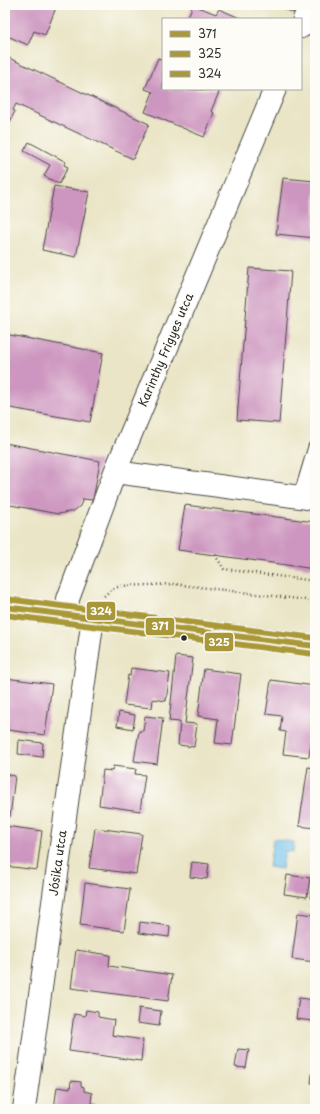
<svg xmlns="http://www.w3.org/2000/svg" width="320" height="1114" font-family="'Playpen Sans',sans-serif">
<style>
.water{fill:#71c1ec;stroke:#4e768c}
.building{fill:#cd96c0}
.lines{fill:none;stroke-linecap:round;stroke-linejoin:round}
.lane-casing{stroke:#484742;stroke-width:15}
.street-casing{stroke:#484742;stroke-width:24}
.secondary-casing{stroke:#484742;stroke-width:24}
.path{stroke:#484742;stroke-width:2.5;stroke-dasharray:1 3;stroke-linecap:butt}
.lane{stroke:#fff;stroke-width:13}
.street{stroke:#fff;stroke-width:22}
.secondary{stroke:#fbe6c4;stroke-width:22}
.bus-1-casing{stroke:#fdfcf7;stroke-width:9}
.bus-2-casing{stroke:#fdfcf7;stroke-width:9}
.bus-3-casing{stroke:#fdfcf7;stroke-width:9}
.bus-1{stroke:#a89839;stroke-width:6}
.bus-2{stroke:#a89839;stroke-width:6}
.bus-3{stroke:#a89839;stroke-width:6}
.bus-dot{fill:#2b2b2b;stroke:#fdfcf7;stroke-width:1.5}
.labels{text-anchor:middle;stroke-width:3.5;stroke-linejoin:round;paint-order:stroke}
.street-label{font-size:12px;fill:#2b2b2b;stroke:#fdfcf7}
.line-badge{stroke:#fdfcf7;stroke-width:1.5}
.badge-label{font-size:11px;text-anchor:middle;font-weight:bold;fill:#fff}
</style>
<rect width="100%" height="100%" fill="#fdfcf7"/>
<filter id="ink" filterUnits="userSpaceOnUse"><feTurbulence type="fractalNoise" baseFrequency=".025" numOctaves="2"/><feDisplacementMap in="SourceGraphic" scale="8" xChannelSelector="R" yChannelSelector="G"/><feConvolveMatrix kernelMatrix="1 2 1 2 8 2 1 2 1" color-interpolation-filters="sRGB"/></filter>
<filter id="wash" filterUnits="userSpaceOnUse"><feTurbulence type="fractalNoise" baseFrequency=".012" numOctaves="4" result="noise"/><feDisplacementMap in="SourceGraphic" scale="16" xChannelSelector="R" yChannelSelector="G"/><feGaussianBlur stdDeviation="0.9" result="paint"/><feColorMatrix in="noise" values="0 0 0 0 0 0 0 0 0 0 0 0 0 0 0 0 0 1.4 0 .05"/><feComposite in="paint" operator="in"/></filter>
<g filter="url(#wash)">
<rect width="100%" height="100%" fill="#eae5c6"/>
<path class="water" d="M273 839 294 842 293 852 285 851 282 869 269 867Z"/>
<g id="blocks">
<path class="building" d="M11 5H57L45 35 34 31 28 45 5 35V18Z
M193 5 216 14 219 9 242 19H187Z
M277 5H297L293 13Z
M5 56 149 124 133 159 16 104 13 110 15 111 5 133Z
M158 58 163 60V89L220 90 211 111 214 113 204 137 145 112 153 92 145 89Z
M29 142 66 162 64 165 68 167 59 184 44 176 50 165 24 151Z
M283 178 315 181V238L276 234Z
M54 186 89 192 76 257 42 250Z
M249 268 291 271 279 423 237 420Z
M5 334 103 353 90 422 5 407Z
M5 443 100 461 93 500 83 499 80 506 74 511 58 514 5 504Z
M185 505 315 522V569L178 550Z
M176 656 193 658 185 723 197 724 194 747 178 745 180 722 169 721Z
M131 668 170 673 166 701 153 699 152 708 124 705 128 675 130 676Z
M204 669 241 674 232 745 215 743 218 719 198 716Z
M5 678 52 684 45 735 8 730V725L5 724Z
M271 680 315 686V714L309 757 283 754 286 732 280 731 282 716 266 714Z
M119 712 135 715 133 729 117 726Z
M145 716 163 718 157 764 134 761 139 731H143Z
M19 740 43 743 42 757 18 754Z
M113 766 136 769 135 774 145 775 140 811 99 805 103 770 112 771Z
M308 767 315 768V828L299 826Z
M5 774 15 776 10 817H5Z
M5 826 42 831 37 870 5 866Z
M95 828 142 834 136 874 89 868Z
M192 862 209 864 207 879 190 877Z
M287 875 310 878 307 897 284 894Z
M85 883 130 889 124 931 80 925Z
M312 885 315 886V899L310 898Z
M298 913 315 915V962L292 959Z
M140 922 170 926 169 937 139 933Z
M76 950 110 955 109 966 172 975 168 1001 71 988Z
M299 998 315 1000 313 1021 296 1019Z
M139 1008 161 1011 159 1026 137 1023Z
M86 1010 98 1012V1017L114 1020 112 1035 143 1040 141 1061 69 1051 74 1014 85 1016Z
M238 1049 249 1050 246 1068 235 1067Z
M314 1059H315V1084L311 1083Z
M71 1081 81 1082V1086L84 1087V1091L92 1093 91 1104H96L95 1109H54L57 1087 70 1089Z"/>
</g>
</g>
<g filter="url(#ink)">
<use href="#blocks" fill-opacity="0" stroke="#484742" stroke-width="1"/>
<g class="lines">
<defs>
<path id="lane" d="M300 497 315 447"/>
<path id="street" d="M301 27 310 5
M115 472 315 499
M67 615 68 599 115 472 275 89
M24 1109 93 618"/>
<path id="secondary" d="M5 607 315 646"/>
</defs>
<use href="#lane" class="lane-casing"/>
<use href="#street" class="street-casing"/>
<use href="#secondary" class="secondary-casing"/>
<path class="path" d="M215 555 224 569 315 581
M104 596 112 589 121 586 174 584 315 601"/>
<use href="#lane" class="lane"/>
<use href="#street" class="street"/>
<use href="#secondary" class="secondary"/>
<defs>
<path id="bus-1" d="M5 607 315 646"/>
<path id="bus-2" d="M5 615 314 654"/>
<path id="bus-3" d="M6 599 315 638"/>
</defs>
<use href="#bus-1" class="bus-1-casing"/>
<use href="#bus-2" class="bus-2-casing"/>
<use href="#bus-3" class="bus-3-casing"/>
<use href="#bus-1" class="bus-1"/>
<use href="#bus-2" class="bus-2"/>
<use href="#bus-3" class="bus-3"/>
</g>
</g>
<circle class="bus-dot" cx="184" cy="638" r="3.5"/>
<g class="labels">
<g class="street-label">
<text transform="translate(166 350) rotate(-67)" y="4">Karinthy Frigyes utca</text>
<text transform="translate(58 863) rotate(-82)" y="4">Jósika utca</text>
</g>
</g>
<g class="line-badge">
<rect x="86" y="601" width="30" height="20" rx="4" fill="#a89839"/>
<rect x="145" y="617" width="30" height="19" rx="4" fill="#a89839"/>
<rect x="204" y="632" width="30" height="20" rx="4" fill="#a89839"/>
</g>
<g class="badge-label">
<text x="101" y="615">324</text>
<text x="160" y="630">371</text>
<text x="219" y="646">325</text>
</g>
<rect width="320" height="1114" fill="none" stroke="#fdfcf7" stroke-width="20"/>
<rect x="162" y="18" width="140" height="72" fill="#fdfcf7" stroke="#a9a8a5"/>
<rect x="170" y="31" width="20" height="6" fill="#a89839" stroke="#a9a8a5"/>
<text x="198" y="38" font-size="12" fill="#2b2b2b">371</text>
<rect x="170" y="51" width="20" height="6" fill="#a89839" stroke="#a9a8a5"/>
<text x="198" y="58" font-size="12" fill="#2b2b2b">325</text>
<rect x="170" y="71" width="20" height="6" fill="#a89839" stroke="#a9a8a5"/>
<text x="198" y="78" font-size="12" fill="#2b2b2b">324</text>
</svg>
